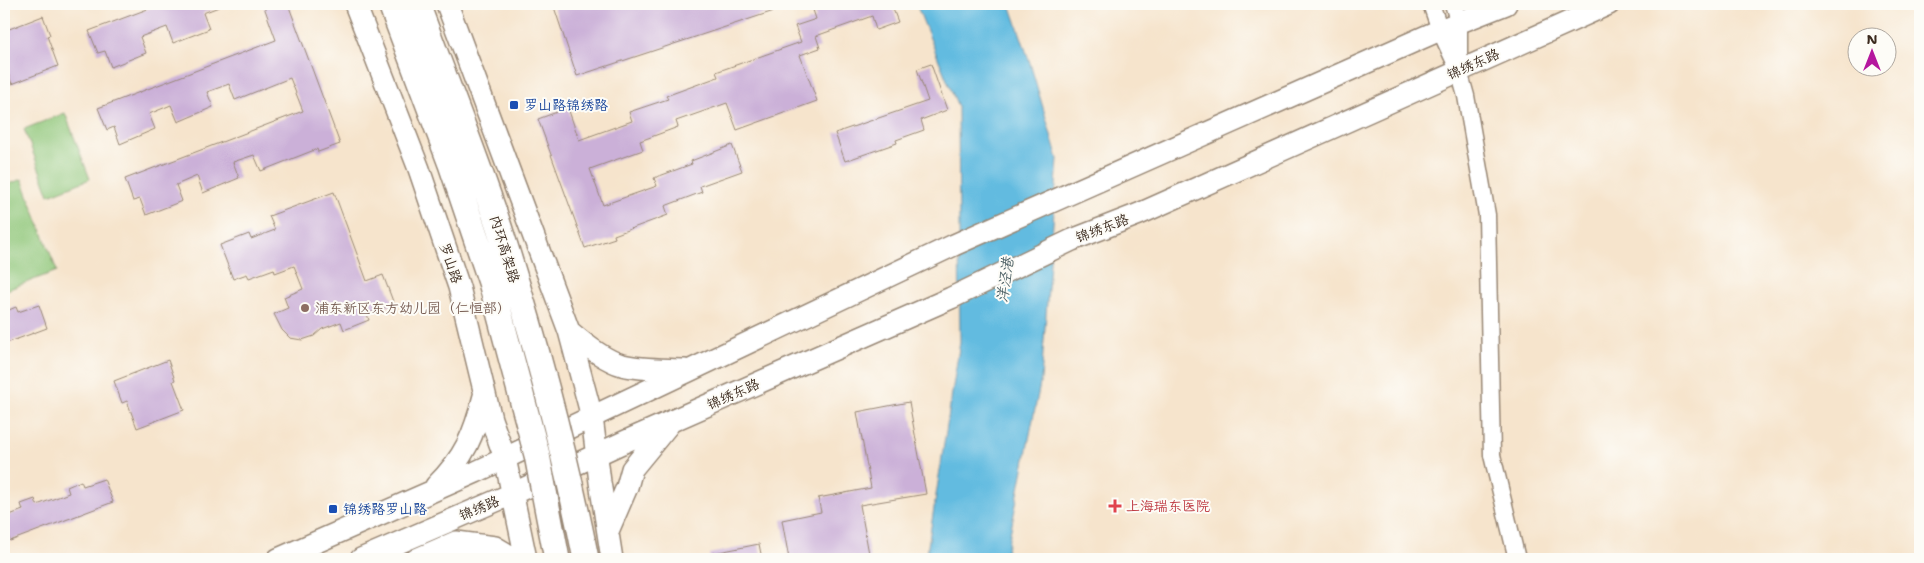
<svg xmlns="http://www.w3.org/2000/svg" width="1924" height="563" font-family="'Shantell Sans','LXGW WenKai TC',sans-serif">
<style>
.green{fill:#8fc679;stroke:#65784c}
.water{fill:#62bbe0;stroke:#4e727f}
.building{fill:#cbb0d8}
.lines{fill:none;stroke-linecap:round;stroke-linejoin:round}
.minor-casing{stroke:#988775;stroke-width:19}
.major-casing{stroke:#988775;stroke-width:24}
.minor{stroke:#fff;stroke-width:16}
.major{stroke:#fff;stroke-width:21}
.highway-bridge-casing{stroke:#988775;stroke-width:28;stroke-linecap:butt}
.highway-bridge{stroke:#fff;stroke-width:25}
.transit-dot{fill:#1a4fb4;stroke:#fdfcf7;stroke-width:2}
.education-dot{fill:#8d6e63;stroke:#fdfcf7;stroke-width:2}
.health-dot{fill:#e0444e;stroke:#fdfcf7;stroke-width:2}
.labels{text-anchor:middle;stroke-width:4;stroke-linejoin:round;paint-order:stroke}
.street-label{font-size:14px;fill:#3b2a1e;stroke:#fdfcf7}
.transit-label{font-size:14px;fill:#164399;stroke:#fdfcf7;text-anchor:start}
.education-label{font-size:14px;fill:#785e54;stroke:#fdfcf7;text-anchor:start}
.health-label{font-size:14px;fill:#be3a42;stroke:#fdfcf7;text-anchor:start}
.water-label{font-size:15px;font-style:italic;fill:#495d62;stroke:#fdfcf7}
</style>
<rect width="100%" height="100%" fill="#fdfcf7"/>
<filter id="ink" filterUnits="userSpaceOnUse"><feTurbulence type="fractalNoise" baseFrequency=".02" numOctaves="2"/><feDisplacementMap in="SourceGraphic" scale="10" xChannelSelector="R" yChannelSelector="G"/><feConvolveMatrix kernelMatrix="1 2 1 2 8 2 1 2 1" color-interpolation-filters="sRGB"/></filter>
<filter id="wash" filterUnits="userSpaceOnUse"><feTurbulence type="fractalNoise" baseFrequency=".0096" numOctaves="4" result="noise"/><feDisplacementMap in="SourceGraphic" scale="20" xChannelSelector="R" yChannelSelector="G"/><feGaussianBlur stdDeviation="1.12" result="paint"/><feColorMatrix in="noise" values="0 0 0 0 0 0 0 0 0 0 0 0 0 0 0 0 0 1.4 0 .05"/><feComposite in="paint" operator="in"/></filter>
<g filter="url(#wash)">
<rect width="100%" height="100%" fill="#f6e4cc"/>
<path class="green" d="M65 113 90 179 49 195 24 129Z
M22 179 57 271 4 291V186Z"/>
<path class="water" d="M916 4H1010L1030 63 1058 159 1041 379 1005 559H926L960 342 958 107Z"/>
<g id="blocks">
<path class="building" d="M161 4 224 5 203 13 209 29 173 43 167 27 140 37 146 53 111 67 105 51 98 53 89 31Z
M263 4H288L340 144 318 152 317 149 261 171 254 155 233 162 239 178 203 193 197 176 176 185 182 201 146 215 140 199 133 201 125 179 303 111 290 78 235 100 229 84 207 92 213 107 178 122 171 105 149 114 155 129 120 144 114 127 107 130 98 108 276 40Z
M553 4H789V6L577 76Z
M811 4H902L903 6 893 9 898 22 876 30 872 16 816 36 820 48 800 55 817 101 737 130 727 103 676 121 678 127 640 141 643 150 590 169 603 205 657 186 654 178 692 164 691 161 732 145 742 171 700 186 702 192 665 206 668 215 614 235 615 238 585 248 538 119 568 108 579 140 632 121 629 112 668 99 666 96 718 77 716 72 801 42 795 26 816 19Z
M43 16 50 35 47 36 58 66 12 84 4 63V31Z
M931 64 947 110 921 120 924 130 896 140 897 143 845 161 835 133 928 101 917 69Z
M334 192 367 281 383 275 394 304 367 314 369 320 344 330 341 322 322 329 314 336 302 340 290 338 282 330 274 314 288 308 284 297 303 289 294 266 275 273 274 269 249 278 247 274 233 279 220 245 249 234 251 239 275 230 269 216Z
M39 305 47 328 4 344V312L16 307 18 312Z
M168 360 175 380 173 381 184 410 137 428 127 401 122 403 114 381Z
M909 402 926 494 860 505 870 559H789L782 520 821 512 818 498 871 488 857 412Z
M104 479 113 502 10 541 4 525V517L23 510 21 504 35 499 37 505 69 493 67 487 81 481 83 486Z
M759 544 762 559H710L709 554Z"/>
</g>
</g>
<g filter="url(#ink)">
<use href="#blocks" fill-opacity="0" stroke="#988775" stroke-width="1"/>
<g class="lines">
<defs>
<path id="minor" d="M1431 4 1440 30 1459 71 1466 96 1487 215 1492 455 1517 559
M1453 4 1459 23V66"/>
<path id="major" d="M355 4 419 169 459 287 491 419 505 458 526 559
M447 4 569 331 592 417 600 482 612 559
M569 331C583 343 604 360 622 365 642 370 664 369 685 370
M436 486C465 457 474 435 484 396
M608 531 627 487 632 469 669 424
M278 559 476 472 954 245 1440 30 1506 4
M361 559 512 494 624 442 951 298 1072 240 1139 214 1609 4
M417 559 456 542 495 547 515 559"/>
</defs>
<use href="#minor" class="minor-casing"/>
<use href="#major" class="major-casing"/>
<use href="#minor" class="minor"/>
<use href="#major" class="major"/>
<defs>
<path id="highway-bridge" d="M391 4 451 164 491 282 537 455 557 559
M417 4C444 78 474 152 499 227 534 336 564 447 586 559"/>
</defs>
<use href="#highway-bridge" class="highway-bridge-casing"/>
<use href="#highway-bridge" class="highway-bridge"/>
</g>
</g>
<g class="transit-dot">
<rect x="509" y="100" width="10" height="10" rx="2.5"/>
<rect x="328" y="504" width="10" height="10" rx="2.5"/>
</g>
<circle class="education-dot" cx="305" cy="308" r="5"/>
<path class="health-dot" d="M1112.5 498.5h5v5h5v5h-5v5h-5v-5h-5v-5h5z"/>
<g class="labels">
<g class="street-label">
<text transform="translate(1473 64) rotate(-24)" y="5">锦绣东路</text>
<text transform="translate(1102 228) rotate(-21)" y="5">锦绣东路</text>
<text transform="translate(505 249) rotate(73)" y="5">内环高架路</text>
<text transform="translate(451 263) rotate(71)" y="5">罗山路</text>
<text transform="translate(733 394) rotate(-24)" y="5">锦绣东路</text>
<text transform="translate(479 508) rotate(-23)" y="5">锦绣路</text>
</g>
<g class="transit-label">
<text x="524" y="110">罗山路锦绣路</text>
<text x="343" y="514">锦绣路罗山路</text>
</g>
<g class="education-label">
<text x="315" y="313">浦东新区东方幼儿园（仁恒部）</text>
</g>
<g class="health-label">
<text x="1126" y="511">上海瑞东医院</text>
</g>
<g class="water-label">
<text transform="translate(1005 280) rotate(-82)" y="5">洋泾港</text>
</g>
</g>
<rect width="1924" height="563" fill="none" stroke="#fdfcf7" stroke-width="20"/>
<g transform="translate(1872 52)"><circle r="24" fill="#fdfcf7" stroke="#afa8a0"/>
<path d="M0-4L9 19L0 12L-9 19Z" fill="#b5179e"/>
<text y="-8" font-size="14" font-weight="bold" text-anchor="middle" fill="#3b2a1e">N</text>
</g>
</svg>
